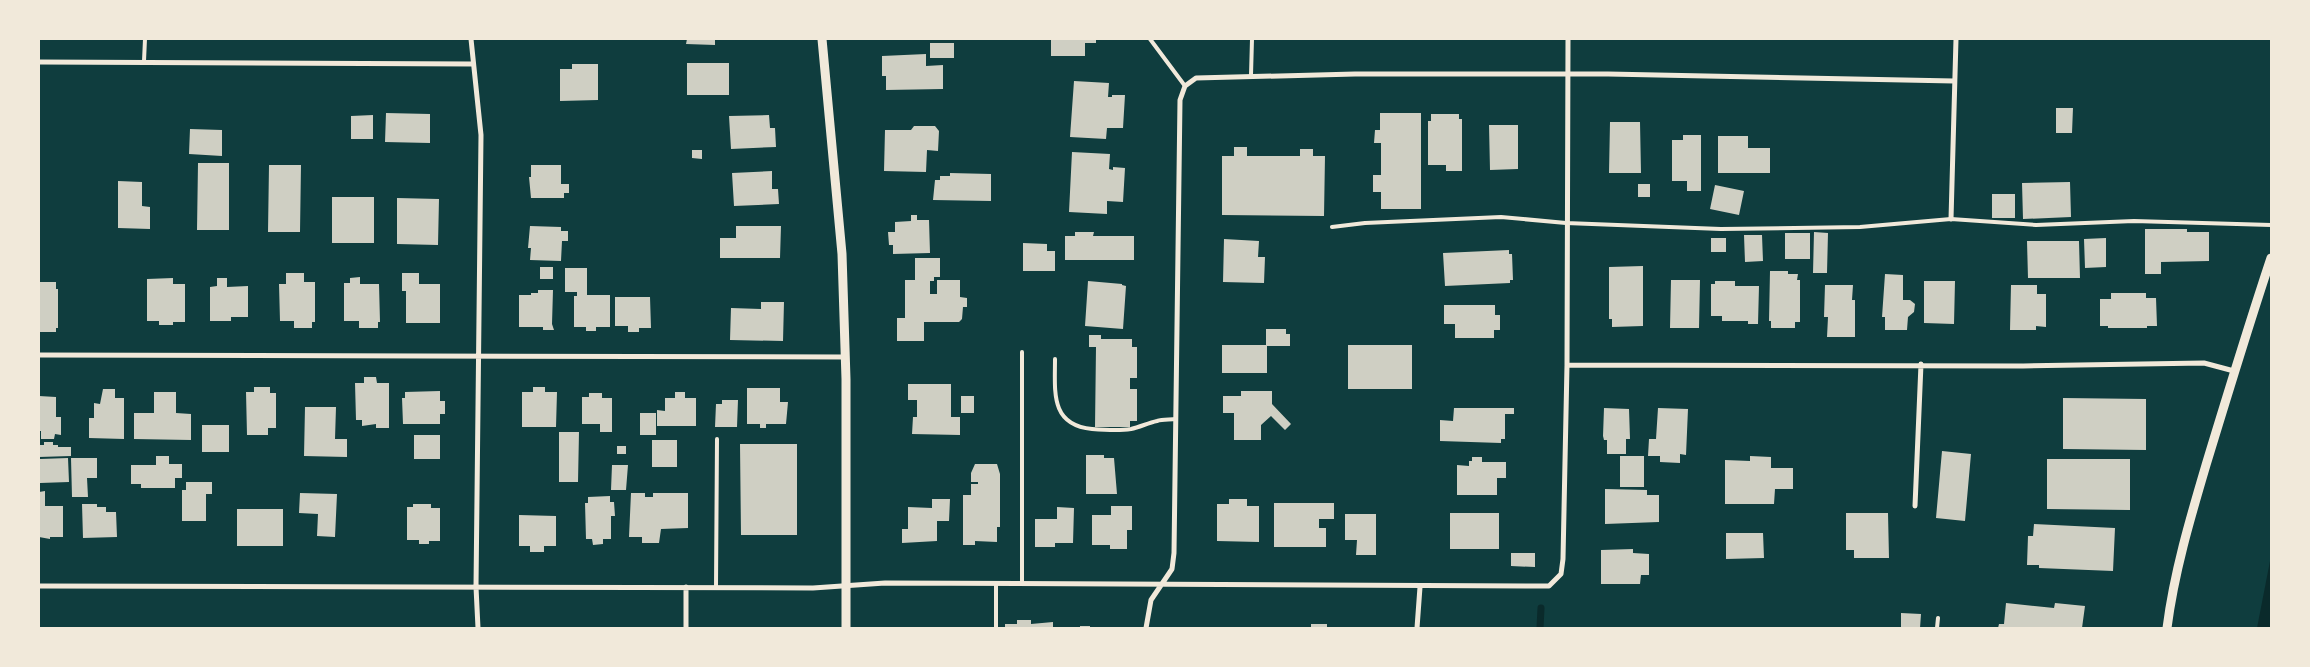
<svg xmlns="http://www.w3.org/2000/svg" width="2310" height="667" font-family="Lora,serif">
<style>
.water{fill:#0a2a2b}
.lines{fill:none;stroke-linecap:round;stroke-linejoin:round}
.stream{stroke:#0a2a2b;stroke-width:7}
.building{fill:#cfcfc3}
.service{stroke:#f1e9da;stroke-width:4}
.minor{stroke:#f1e9da;stroke-width:5}
.tertiary{stroke:#f1e9da;stroke-width:9}
</style>
<rect width="100%" height="100%" fill="#0f3d3e"/>
<path class="water" d="M2271 556V628H2257Z"/>
<g class="lines">
<path class="stream" d="M1540 628 1541 608"/>
</g>
<path class="building" d="M687 39H715V45L686 44Z
M1051 39H1096V43H1085V56H1051Z
M930 43H954V58H930Z
M926 54V66L943 65V89L886 90V76H882V56Z
M687 63H729V95H687Z
M572 64H598V100L560 101V69H572Z
M1074 81 1109 83 1108 97H1112V95H1125L1123 128H1107L1106 139 1070 137Z
M2056 108H2073L2072 133H2056Z
M386 113 430 114V143L385 142Z
M1380 113H1421V209H1381V192H1373V175H1381V143H1374L1375 130H1380Z
M1431 114H1459V119H1462V171H1446V165H1428V121H1431Z
M373 115V139H351V116Z
M769 115 770 128H775L776 147 731 149 729 116Z
M1610 122H1640L1641 173H1609Z
M1489 125H1518V169L1490 170Z
M914 126H935L939 131 938 151 927 150 926 172 884 171 885 130H911Z
M190 129 222 130V156L189 154Z
M1683 135H1701V191H1687V181H1672V140H1683Z
M1718 136H1748V148H1770V173H1718Z
M1234 147H1247V156H1300V149H1313V156H1325L1324 216 1222 215V156H1234Z
M692 150H702V159L692 158Z
M1072 152 1110 154 1109 169 1113 170V167L1125 168 1123 202 1107 201V214L1069 212Z
M198 163H229V230H197Z
M269 165H301L300 232H268Z
M531 165H561V184H569V193H564V198H531L529 177H531Z
M772 171V189H778L779 204 734 206 732 173Z
M950 173 991 174V201L933 200 935 180H940V176H950Z
M118 181 142 182V206L150 207V229L118 228Z
M2070 182 2071 217 2023 219 2022 183Z
M1638 184H1650V197H1638Z
M1715 185 1744 191 1739 215 1710 209Z
M1992 194H2015V218H1992Z
M332 197H374V243H332Z
M397 198 439 199 438 245 397 244Z
M911 215H917V220H929L930 253 893 254V245H889L888 232H895V222L911 221Z
M530 226 561 227V231H568V241H562L561 261 530 260 531 248H528Z
M736 226H781L780 258H720V238H736Z
M2145 229H2187V232H2209V261L2161 262V274H2145Z
M1075 232H1094L1093 236H1134V260H1065V236H1075Z
M1814 232 1828 233 1827 273H1813Z
M1785 233H1810V259H1785Z
M1744 235H1762L1763 261 1745 262Z
M1711 238H1726V252H1711Z
M2106 238V267L2085 268 2084 239Z
M1224 239 1259 241 1258 257H1265L1264 283 1223 282Z
M2027 241H2079L2080 278H2028Z
M1023 243 1047 244V251H1055V271H1023Z
M1509 250V254H1512L1513 280H1510V283L1445 286 1443 253Z
M915 258H940V277H934V281H930V294H937V280H960V297L967 298V307H963L962 319 959 322H924V341H897V318H905V280H915Z
M1643 266V326L1612 327V319H1609V267Z
M540 267H553V279H540Z
M565 268H587V295H610V327H596V331H586V327H574V296H577V292H565Z
M1770 271H1788V274H1798L1797 280H1800V322H1795V328H1771V321H1769Z
M286 273H304V282H315V322H312V328H294V321H280L279 284H286Z
M402 273H419V284H440V323H406V291H402Z
M1885 274 1903 275V300H1910L1915 304 1914 312 1908 317 1907 330H1885V317H1882Z
M360 277V284H379L380 322H378V328H359V321H344V283H350V278Z
M173 278V284H185V322H173V325H159V321H147V279Z
M217 278H227V287L248 286V317H231V321H210V287L217 286Z
M1671 280H1700L1699 328H1670Z
M1088 281 1122 284V285L1126 286 1123 329 1085 326Z
M1715 281H1735V286H1759L1758 324H1748V321H1722V316H1711V284H1715Z
M1924 281H1955L1954 324 1924 323Z
M39 282H56V289H58V328H56V332H40Z
M1825 285H1853L1852 300H1855V337H1827L1828 317H1824Z
M2011 285H2037V294H2046V327L2036 326V330H2010Z
M538 290H553L552 324 554 330H543V327H519V295H531V293H538Z
M2111 293H2146V298H2156L2157 326H2147V328H2108V326H2100V299H2111Z
M615 297H650L651 328H639V332H628V326H615Z
M761 302H784L783 341 730 340 731 308 761 309Z
M1444 305H1495V315H1500V330H1494V338H1455V324H1444Z
M1266 329H1286V334H1290V346H1267V373H1222V345H1266Z
M1089 335H1101V339H1132V347H1137V378H1130V389H1137V421H1130V427H1095L1096 347H1089Z
M1348 345H1412V389H1348Z
M364 377H376L377 383H389V428H376V424L362 426V420H356L355 383H364Z
M908 384H951V417H960V435L912 434 913 417H917V400H908Z
M254 387H270V393H276V428H268V435H247L246 392H254Z
M533 387H545V392H557L556 427H522V392H533Z
M747 388H780V402H788L786 424H766V428H760V424H747Z
M103 389H115V398H124V439L89 438V418H94V403L100 404Z
M440 391V401H445V414H440V424H403L402 398H405V392Z
M1241 391H1272V404L1291 424 1285 430 1271 416 1261 425V440H1234V413H1223V396H1241Z
M154 392H176V413L191 414V440L134 439V413H154Z
M675 392H685V398H696V426H657V410L665 411V398H675Z
M589 393H602V398H612V432H600V424H582V397H589Z
M39 396 56 397V417H61V435L55 434 54 439H41V431H39Z
M961 396H974V413H961Z
M2063 398 2146 399V450L2063 449Z
M722 400H738L737 427H715L716 404H722Z
M305 407H336L335 439H347V457L304 456Z
M1454 408H1514V414H1505V439H1501V443L1440 441V420L1453 421Z
M1604 408 1629 409 1630 439H1626V454H1607V440H1604L1603 436Z
M1658 408 1688 409 1686 455 1680 454V463L1660 462V456H1648L1649 439H1656Z
M640 413H656V435H640Z
M202 425H229V452H202Z
M559 432H579L578 482H559Z
M414 435H440V459H414Z
M652 440H677V467H652Z
M44 442H53V445H58V447H71V456L39 457V445H44Z
M740 444H797V535H741Z
M617 446H626V454H617Z
M1942 451 1971 454 1965 521 1936 518Z
M1086 455H1104V458H1114L1117 494H1086Z
M156 456H169V464H182V478H175V488H141V484H131V465H156Z
M1620 456H1644V487H1620Z
M1750 456 1771 457V468H1793V489H1775L1774 504H1725V460L1750 461Z
M1472 457H1482V462H1506V478H1497V495H1457V465L1469 466V461H1472Z
M68 458 69 482 40 483V459Z
M71 458H97V478H87L88 497H72Z
M2047 459H2130V510L2047 509Z
M975 464H997L1000 474V527H997V542L975 541V545H963V495H971V484H978V482H971V473Z
M612 465H628L626 490H611Z
M186 482H212V494H206V521H182V490H186Z
M1605 489 1647 490V495H1659V522L1605 524Z
M45 491V506H63V537H50V539L39 537V492Z
M300 493 337 494 335 537 317 536 318 514 299 513Z
M631 493H645V497H653V493H688V528L661 529 659 543H642V537H629Z
M610 496V502H614L615 516H611V539H603V544L593 545 592 539H586L585 503H588V497Z
M932 499H950L949 521H937V541L902 543V529H908V507L932 508Z
M1229 499H1247V506H1259V542L1217 541V504H1229Z
M1274 503H1334V519H1319V528H1326V547H1274Z
M82 504H97V507H106V512H116L117 537 83 538Z
M413 504H431V508H440V541H429V544H419V540H407V507H413Z
M1111 506H1132V530H1127V549H1110V545H1092V515H1111Z
M1057 507 1074 508 1073 543H1055V547H1035V519H1057Z
M237 509H283V546H237Z
M1450 513H1499V549H1450Z
M1846 513H1888L1889 558H1854V550H1846Z
M1345 514H1376V555H1356L1357 540H1345Z
M519 515 556 516V546H544V552H530V546H519Z
M2034 524 2115 528 2113 571 2039 568V565H2027L2028 536H2033Z
M1726 533H1763L1764 558 1726 559Z
M1633 549V553L1649 554V575H1641L1640 584H1601V550Z
M1511 553H1535V567L1511 566Z
M2006 603 2054 608 2055 603 2085 606 2082 628H1998L1999 624H2004Z
M1901 613 1921 614 1920 628H1901Z
M1017 620H1031V624L1053 622V628H1005V624H1017Z
M1311 624H1327V628H1311Z
M1080 626H1090V628H1080Z"/>
<g class="lines">
<path class="service" d="M1150 39 1185 86
M144 61 145 39
M1251 75 1252 39
M1332 227 1365 223 1501 217 1566 223 1721 229 1860 227 1951 219 2036 225 2134 221 2271 225
M1022 352V584
M1055 359C1055 392 1050 425 1092 429 1105 430 1119 431 1131 429 1140 427 1148 423 1157 421 1163 419 1170 420 1176 419
M716 587 717 439
M996 628V584
M1937 628 1938 618"/>
<path class="minor" d="M471 39 481 135 476 587 478 628
M39 62 473 64
M1951 219 1956 39
M39 355 846 357
M1567 365 2023 366 2204 363 2234 371
M1915 506 1921 364
M39 586 813 588 885 583 1549 586 1561 574 1563 559 1567 365 1568 39
M686 628V587
M1146 628 1151 600 1172 569 1174 553 1180 100 1185 86 1196 78 1355 74H1608L1954 81
M1417 628 1420 587"/>
<path class="tertiary" d="M822 39 842 254 846 379V628
M2167 628C2174 573 2190 519 2206 465 2227 396 2248 327 2271 258"/>
</g>
<rect width="2310" height="667" fill="none" stroke="#f1e9da" stroke-width="80"/>
</svg>
